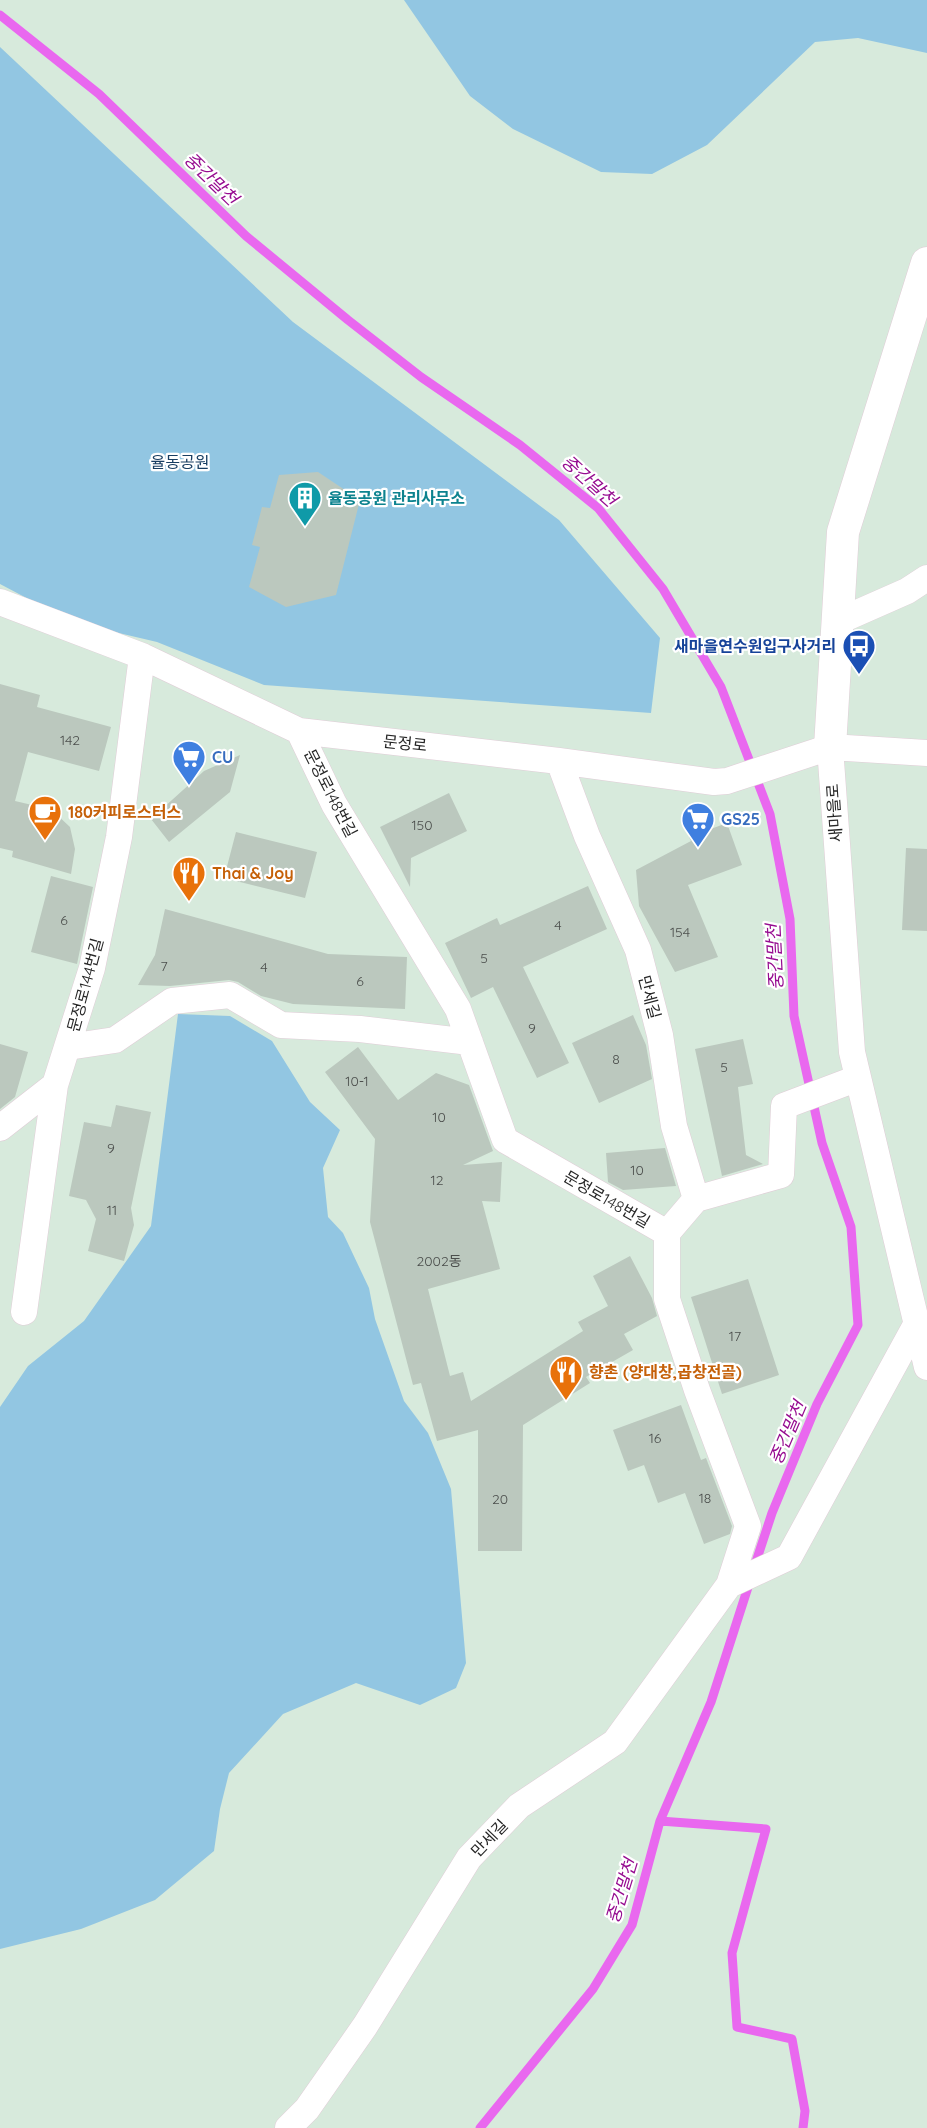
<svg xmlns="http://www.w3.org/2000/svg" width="927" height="2128" font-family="Quicksand,'Noto Sans KR',sans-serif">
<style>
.green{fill:#92c6e2}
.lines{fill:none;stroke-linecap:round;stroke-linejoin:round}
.stream{stroke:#e968ef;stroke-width:9}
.building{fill:#bbc8be}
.minor-casing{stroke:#e0cdd7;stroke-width:27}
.tertiary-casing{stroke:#e0cdd7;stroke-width:33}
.minor{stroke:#fff;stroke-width:26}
.tertiary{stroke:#fff;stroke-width:32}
.labels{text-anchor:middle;stroke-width:4.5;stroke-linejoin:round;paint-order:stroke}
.number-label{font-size:14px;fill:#4c4f4d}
.park-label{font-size:16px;fill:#183e62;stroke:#fff}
.culture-label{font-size:16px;font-weight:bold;fill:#0d838f;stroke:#fff;text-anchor:start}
.transit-label{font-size:16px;font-weight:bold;fill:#164399;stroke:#fff;text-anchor:end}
.street-label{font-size:16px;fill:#272727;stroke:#fff}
.shop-label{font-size:16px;font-weight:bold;fill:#366cbe;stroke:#fff;text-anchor:start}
.food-label{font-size:16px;font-weight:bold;fill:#c56008;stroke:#fff;text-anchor:start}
.water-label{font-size:18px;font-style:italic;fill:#960c90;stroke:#fff}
</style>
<rect width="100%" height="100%" fill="#d7eadc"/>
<path class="green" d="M404 0H927V53L858 38 815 42 707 145 652 174 601 172 513 129 470 96Z
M0 47 293 322 559 520 660 638 651 713 264 685 157 642 72 622 0 584Z
M178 1014 230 1016 272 1041 310 1102 340 1130 323 1168 328 1217 343 1233 369 1288 375 1319 404 1401 428 1433 451 1489 466 1663 456 1688 420 1705 356 1683 283 1714 229 1773 220 1809 214 1851 155 1900 81 1929 0 1949V1407L28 1366 84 1321 151 1226Z"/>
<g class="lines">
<path class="stream" d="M0 15 99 94 246 236 348 320 421 377 520 445 598 508 663 589 721 687 770 814 790 919 794 1016 822 1143 851 1227 858 1325 817 1404 772 1513 754 1568
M660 1821 766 1829 732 1953 737 2027 792 2039 805 2111 803 2128
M480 2128 593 1989 632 1925 660 1821 711 1702 750 1581"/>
</g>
<path class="building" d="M318 472 360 500 336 595 286 607 249 587 260 547 252 545 262 507 270 508 279 475Z
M0 684 40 695 37 707 111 727 99 771 28 752 15 801 45 808 54 812 70 827 75 849 71 874 12 857 13 851 0 848Z
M240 755 230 792 169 842 151 819 204 771Z
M449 793 467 831 411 858 410 887 380 827Z
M727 823 742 865 688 885 718 957 675 972 639 906 636 870 691 841 689 837Z
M236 832 317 852 305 898 224 878Z
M906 848 927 849V931L902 930Z
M51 876 93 887 77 964 31 952Z
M588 886 607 929 523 967 569 1063 537 1078 493 987 471 998 445 943 497 918 500 925Z
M165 909 328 954 407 957 405 1009 293 1004 261 996 238 982 229 980 170 986 138 985 155 955Z
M633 1015 646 1045 652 1079 599 1103 572 1043Z
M743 1039 753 1084 738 1087 746 1155 763 1164 722 1176 695 1049Z
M0 1044 28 1052 15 1097 0 1109Z
M358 1047 398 1100 436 1073 469 1085 493 1151 463 1165 502 1162 500 1202 482 1201 500 1269 428 1289 450 1376 463 1372 471 1401 583 1331 578 1322 608 1306 593 1276 630 1256 652 1298 657 1316 624 1334 633 1350 586 1377 590 1383 523 1425 522 1551H478V1430L437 1441 421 1383 413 1385 370 1222 375 1139 325 1072Z
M116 1105 151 1112 131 1208 134 1225 124 1261 88 1251 96 1219 86 1200 69 1196 84 1122 111 1127Z
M665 1148 676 1186 623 1190 608 1182 606 1153Z
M748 1279 779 1375 722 1394 691 1297Z
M681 1405 701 1460 706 1458 732 1526 730 1534 704 1544 685 1493 658 1503 644 1465 628 1471 613 1430Z"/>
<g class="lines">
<defs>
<path id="minor" d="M0 602 142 656 299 731 559 761 714 782 727 781 830 747 927 753
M839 621 907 591 927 578
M830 747 852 1052 927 1367
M559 761 587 836 638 950 660 1035 674 1126 696 1199
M68 1047 115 1040 172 1001 230 995 281 1025 360 1029 470 1042
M0 1128 55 1085
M696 1199 781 1175 784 1106 858 1078
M667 1233 696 1199
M24 1312 55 1085 92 968 119 837 142 656
M729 1585 789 1557 917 1323
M288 2128 307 2109 365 2026 469 1858 519 1806 615 1742 729 1585 748 1526 697 1390 667 1299V1233L505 1140 458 1009 334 804 299 731"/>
<path id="tertiary" d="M830 747 843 532 927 263"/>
</defs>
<use href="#minor" class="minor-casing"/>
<use href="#tertiary" class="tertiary-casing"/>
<use href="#minor" class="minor"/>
<use href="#tertiary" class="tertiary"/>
</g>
<defs>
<symbol id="building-pin" viewBox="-11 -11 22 30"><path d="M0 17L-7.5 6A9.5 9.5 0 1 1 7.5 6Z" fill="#0f9aa8" stroke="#fff"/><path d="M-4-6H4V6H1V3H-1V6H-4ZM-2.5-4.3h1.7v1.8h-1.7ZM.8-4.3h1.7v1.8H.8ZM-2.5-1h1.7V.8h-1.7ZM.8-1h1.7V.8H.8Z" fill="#fff"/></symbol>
<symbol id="bus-pin" viewBox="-11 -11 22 30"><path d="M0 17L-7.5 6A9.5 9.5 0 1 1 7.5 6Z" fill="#1a4fb4" stroke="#fff"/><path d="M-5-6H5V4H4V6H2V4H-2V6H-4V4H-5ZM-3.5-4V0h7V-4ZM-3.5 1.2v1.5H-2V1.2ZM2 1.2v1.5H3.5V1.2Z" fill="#fff"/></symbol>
<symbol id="supermarket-pin" viewBox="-11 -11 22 30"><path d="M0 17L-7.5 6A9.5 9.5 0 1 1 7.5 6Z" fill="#3f7fe0" stroke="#fff"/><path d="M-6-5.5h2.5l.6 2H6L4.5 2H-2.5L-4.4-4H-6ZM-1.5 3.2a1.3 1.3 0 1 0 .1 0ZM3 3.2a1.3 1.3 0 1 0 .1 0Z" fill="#fff"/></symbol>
<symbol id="cafe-pin" viewBox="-11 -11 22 30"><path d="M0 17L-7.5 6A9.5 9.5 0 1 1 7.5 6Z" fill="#e8710a" stroke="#fff"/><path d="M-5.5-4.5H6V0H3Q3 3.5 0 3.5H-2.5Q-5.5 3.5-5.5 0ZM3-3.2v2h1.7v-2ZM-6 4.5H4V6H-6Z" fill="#fff"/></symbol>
<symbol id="restaurant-pin" viewBox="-11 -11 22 30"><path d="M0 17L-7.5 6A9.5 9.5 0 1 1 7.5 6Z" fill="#e8710a" stroke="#fff"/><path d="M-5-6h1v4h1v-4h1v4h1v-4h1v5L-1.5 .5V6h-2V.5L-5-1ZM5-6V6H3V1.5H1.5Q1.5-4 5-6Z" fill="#fff"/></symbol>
</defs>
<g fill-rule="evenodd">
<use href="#building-pin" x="286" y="479" width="38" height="52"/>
<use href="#bus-pin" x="840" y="627" width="38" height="52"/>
<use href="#supermarket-pin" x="170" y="738" width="38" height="52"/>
<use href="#cafe-pin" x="26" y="793" width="38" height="52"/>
<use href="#supermarket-pin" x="679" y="800" width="38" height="52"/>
<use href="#restaurant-pin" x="170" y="854" width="38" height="52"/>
<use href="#restaurant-pin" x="547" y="1353" width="38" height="52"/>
</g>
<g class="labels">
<g class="number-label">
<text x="70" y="745">142</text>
<text x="422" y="830">150</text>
<text x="64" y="925">6</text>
<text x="558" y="930">4</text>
<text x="680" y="937">154</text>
<text x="484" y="963">5</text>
<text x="164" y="971">7</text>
<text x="264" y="972">4</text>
<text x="360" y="986">6</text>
<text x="532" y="1033">9</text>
<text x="616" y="1064">8</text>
<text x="724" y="1072">5</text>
<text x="357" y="1086">10-1</text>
<text x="439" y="1122">10</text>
<text x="111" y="1153">9</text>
<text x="637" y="1175">10</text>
<text x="437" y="1185">12</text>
<text x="112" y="1215">11</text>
<text x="439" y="1266">2002동</text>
<text x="735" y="1341">17</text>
<text x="655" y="1443">16</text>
<text x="705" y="1503">18</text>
<text x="500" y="1504">20</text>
</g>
<g class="park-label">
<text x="180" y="468">율동공원</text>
</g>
<g class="culture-label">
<text x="328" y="504">율동공원 관리사무소</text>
</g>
<g class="transit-label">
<text x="836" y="652">새마을연수원입구사거리</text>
</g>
<g class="street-label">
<text transform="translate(405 743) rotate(6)" y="6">문정로</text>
<text transform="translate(331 793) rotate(63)" y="6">문정로148번길</text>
<text transform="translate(834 813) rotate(-94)" y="6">새마을로</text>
<text transform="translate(85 985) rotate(-75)" y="6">문정로144번길</text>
<text transform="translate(650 997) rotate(75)" y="6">만세길</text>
<text transform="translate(607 1199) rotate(30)" y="6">문정로148번길</text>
<text transform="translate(489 1838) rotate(-46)" y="6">만세길</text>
</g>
<g class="shop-label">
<text x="212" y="763">CU</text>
<text x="721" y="825">GS25</text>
</g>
<g class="food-label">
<text x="68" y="818">180커피로스터스</text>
<text x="212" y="879">Thai &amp; Joy</text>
<text x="589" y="1378">향촌 (양대창,곱창전골)</text>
</g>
<g class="water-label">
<text transform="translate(211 179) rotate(44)" y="6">중간말천</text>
<text transform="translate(589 481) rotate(42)" y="6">중간말천</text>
<text transform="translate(775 957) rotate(-93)" y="6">중간말천</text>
<text transform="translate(788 1433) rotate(-67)" y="6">중간말천</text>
<text transform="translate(622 1891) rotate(-73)" y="6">중간말천</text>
</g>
</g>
</svg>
